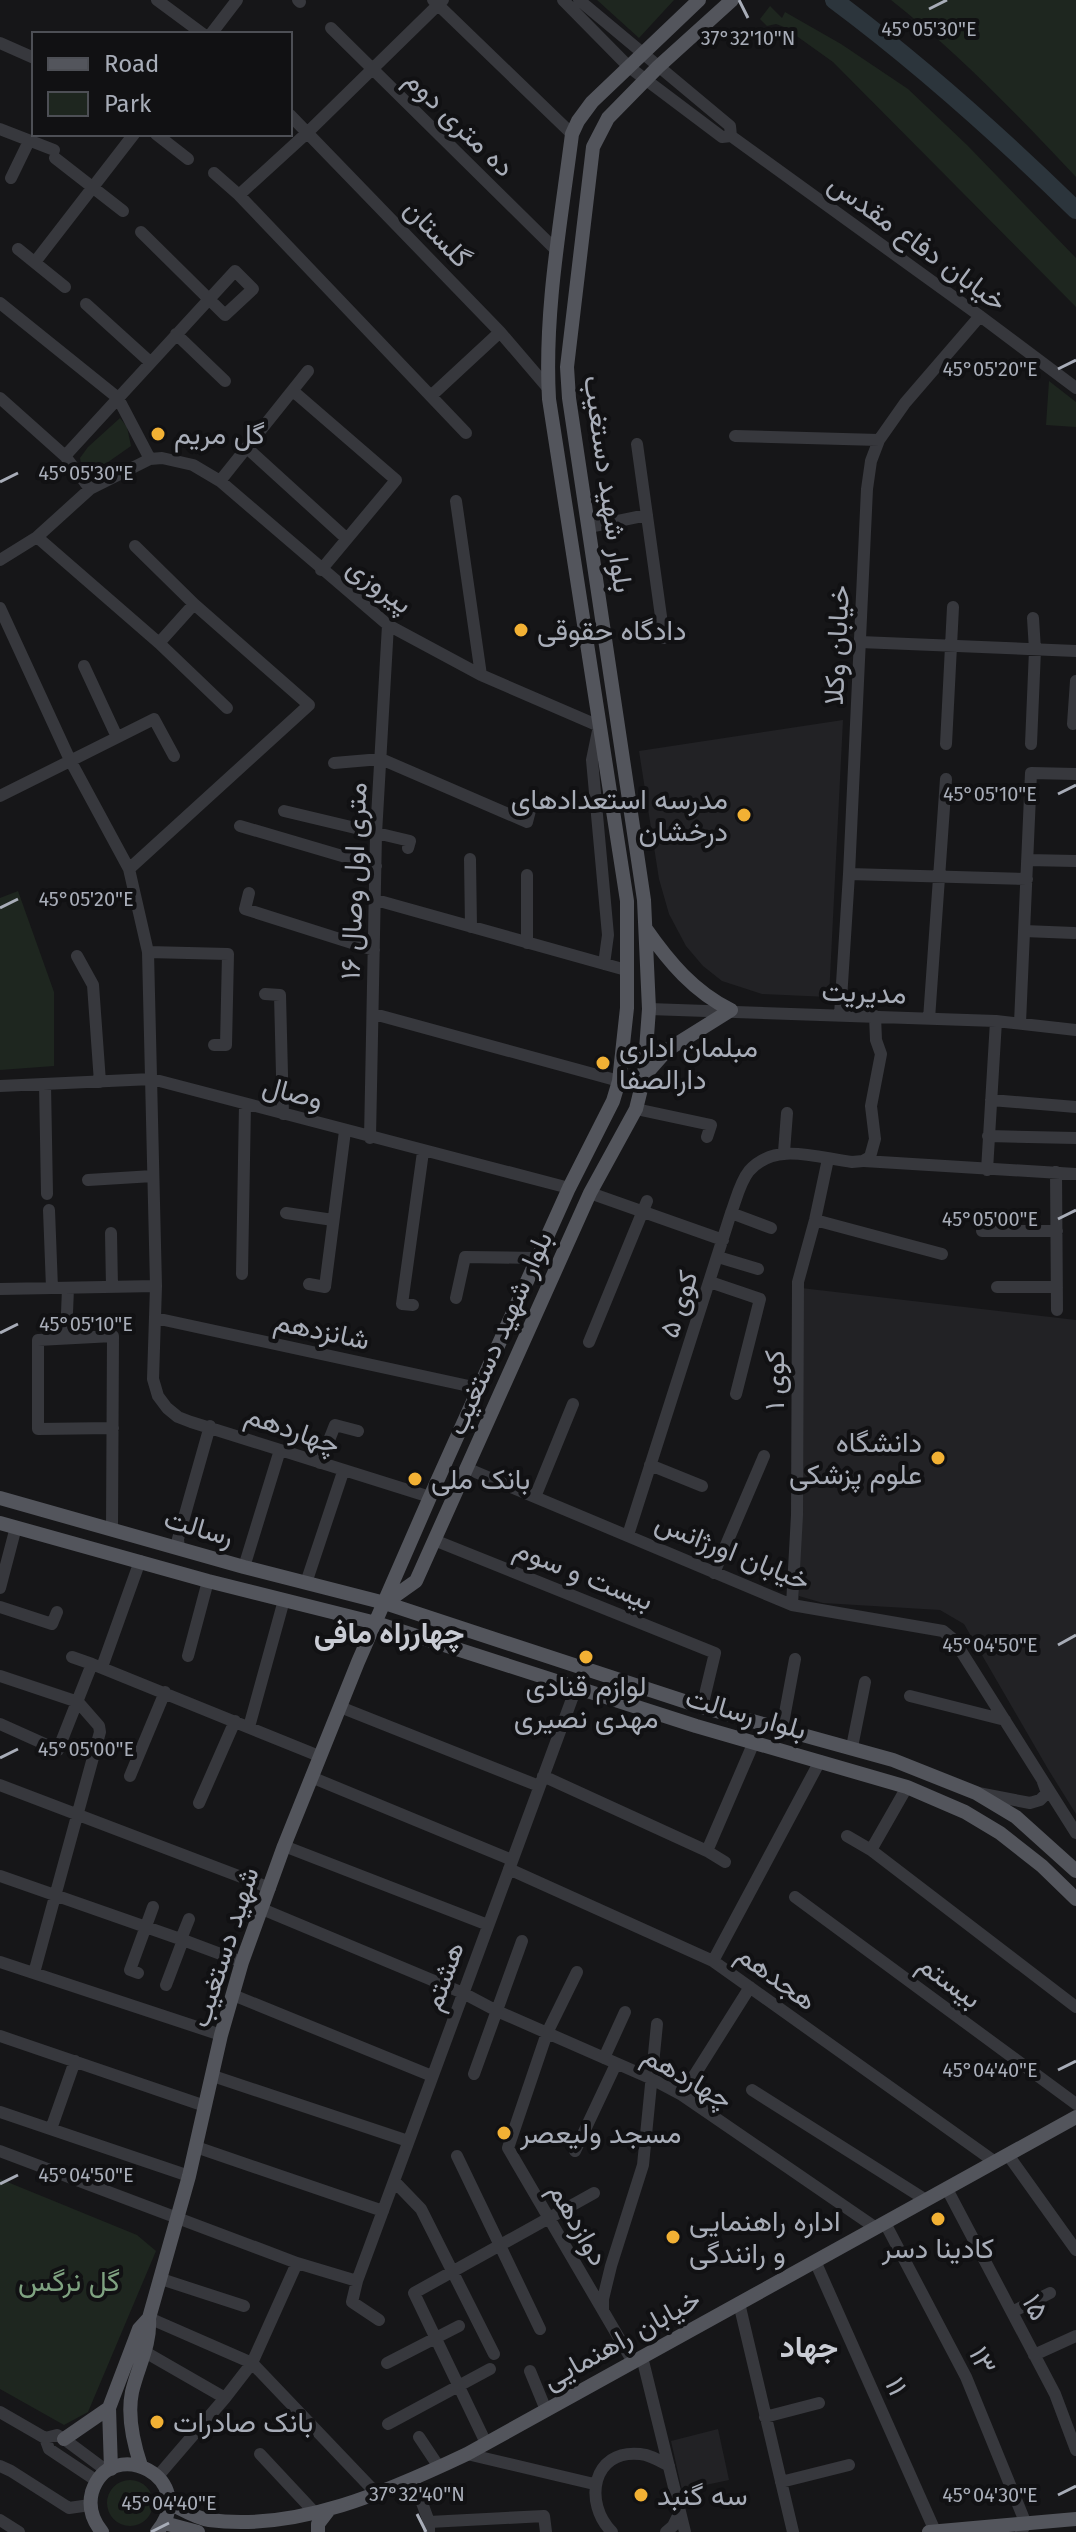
<svg xmlns="http://www.w3.org/2000/svg" width="1076" height="2532" font-family="'Fira Sans',Vazirmatn,sans-serif">
<style>
.built{fill:#222225}
.green{fill:#1e261f}
.lines{fill:none;stroke-linecap:round;stroke-linejoin:round}
.river{stroke:#2c353c;stroke-width:18}
.minor{stroke:#37383d;stroke-width:12}
.major{stroke:#53555c;stroke-width:14}
.ticks{fill:none;stroke:#a8adb8;stroke-width:3}
.poi-dot{fill:#f2b134;stroke:#111113;stroke-width:3}
.labels{text-anchor:middle;stroke-width:8;stroke-linejoin:round;paint-order:stroke}
.street-label{font-size:28px;fill:#a8adb8;stroke:#111113}
.poi-label{font-size:28px;fill:#a8adb8;stroke:#111113;text-anchor:start}
.park-label{font-size:28px;fill:#7fa381;stroke:#111113}
.neighbourhood-label{font-size:30px;font-weight:bold;fill:#c9ccd4;stroke:#111113}
.ticks-label{font-size:20px;text-anchor:middle;fill:#a8adb8;stroke:#111113;stroke-width:8;stroke-linejoin:round;paint-order:stroke}
</style>
<rect width="100%" height="100%" fill="#161618"/>
<path class="built" d="M843 720 829 997 762 994 722 981 703 966 686 946 669 914 659 879 639 751Z
M801 1288 1076 1320V1814L1048 1769 964 1624 940 1610 823 1603 799 1596Z
M718 2429 729 2480 682 2490 671 2441Z"/>
<path class="green" d="M597 0H674L639 38Z
M891 0H1076V177C1018 115 958 53 891 0Z
M770 6 782 18 785 12 841 44 908 89 967 145 1076 258V307L833 62 784 27 776 24 767 26 760 19Z
M1049 381 1076 402V427L1046 425Z
M120 418 127 427 131 446 91 474 82 468 80 458 88 447Z
M18 891 54 992V1066L0 1070V898Z
M0 2179 137 2235 156 2251 88 2412 64 2425 0 2389Z
M107 2503a23 23 0 1 1 46 0a23 23 0 1 1-46 0Z"/>
<g class="lines">
<path class="river" d="M834 0C920 64 999 135 1076 210"/>
<path class="minor" d="M157 0 203 34
M298 0 300 2
M433 0 572 134
M563 0 629 67 722 137 731 136 980 316 1076 388
M579 0 730 126 731 136
M331 28 557 251
M211 34 237 0
M0 43 34 58
M290 115 500 332 548 388
M0 129 54 150
M156 134 188 159
M55 158 123 211
M214 173 239 195 466 433
M11 178 29 141
M239 195 308 132 443 0
M18 249 65 287
M35 262 134 134
M0 303 118 398 150 459
M86 304 150 362
M176 334 225 381
M293 391 396 480 321 570
M432 395 500 332
M0 398 65 456 90 489
M735 436 879 440
M637 444 664 638
M247 448 347 539
M65 456 235 271 253 289 225 315 141 232
M220 481 308 371
M456 501 481 675
M589 527 647 515
M37 537 159 643 227 708
M0 560 37 537 90 489 150 459 162 458 193 465 220 481 388 625 481 675 599 726 592 760 608 935 604 964
M0 608 70 760 129 869 148 952 156 1286 153 1379 158 1396 167 1408 178 1417 191 1422 430 1497
M860 642 1076 651
M159 643 194 604
M84 666 117 737
M1073 724 1076 681
M946 744 953 607
M1031 744 1035 650 1033 618
M334 763 381 759 527 822 533 799
M0 796 154 719 174 756
M284 811 410 841 408 848
M240 826 376 866
M470 859 471 927
M1027 860 1076 861
M129 869 309 705 194 604 135 546
M849 874 1027 879
M249 893 245 909 374 950
M376 900 626 970
M1024 931 1074 933
M527 943V875
M148 952 228 954 226 1045H214
M77 956 93 985 100 1082
M265 994 280 995 283 1114
M649 1009 996 1021 1076 1030
M374 1014 619 1081
M840 1015 849 874 867 489 871 461 879 440 905 403 980 316
M929 1019 946 779
M1020 1023 1031 773 1076 774
M45 1084 47 1194
M0 1086 152 1079 569 1188
M991 1100 1076 1107
M636 1109 711 1125 707 1137
M988 1136 1076 1138
M370 1138 376 834 388 625
M784 1152 787 1113
M864 1161 1076 1174
M987 1170 996 1021
M1056 1172 1057 1310
M88 1180 153 1176
M590 1193 723 1240
M49 1210 52 1288
M286 1213 333 1220
M731 1213 771 1228
M815 1220 942 1254
M982 1231H1057
M111 1233 112 1287
M718 1257 758 1269
M242 1274 245 1104
M710 1282 760 1299 736 1394
M309 1284 325 1287 345 1131
M997 1287H1057
M0 1289 156 1286
M456 1298 465 1257 537 1258
M413 1305 402 1304 423 1152
M155 1318 478 1388
M66 1338 68 1288
M589 1342 647 1201
M320 1463 335 1425 358 1431
M650 1465 702 1486
M466 1468 792 1605 943 1631 954 1640 1076 1833
M535 1497 573 1404
M112 1530 113 1336 38 1340V1429L113 1428
M628 1535 731 1213C736 1200 740 1182 749 1171 775 1141 818 1158 852 1162L863 1161 870 1157 875 1139 871 1106 881 1054 876 1040 875 1016
M434 1540 715 1653 702 1707
M179 1549 178 1539 210 1426
M244 1567 280 1450
M714 1573 764 1456
M306 1583 343 1472
M0 1588 16 1527
M792 1605 797 1515 798 1282 815 1220 828 1159
M0 1607 52 1624 57 1612
M188 1656 208 1581
M72 1657 92 1664
M102 1667 140 1561
M0 1676 78 1702 99 1726 100 1732 34 1973
M910 1696 1005 1720
M340 1707 539 1786
M0 1724 58 1750 92 1664 319 1756
M249 1727 284 1600
M782 1729 795 1659
M852 1747 865 1682
M130 1776 165 1692
M543 1776 707 1851 725 1862
M311 1777 512 1860
M0 1785 270 1888
M978 1793 1030 1803 1040 1800 1047 1793 1043 1782
M199 1803 235 1721
M847 1836 871 1850 1076 2007
M284 1846 488 1925
M871 1850 907 1787
M707 1851 754 1742
M509 1869 713 1961 995 2162
M0 1876 183 1940 242 1962
M795 1897 1076 2104
M262 1909 463 1993 497 2011 650 2078 682 2095 876 2228
M181 1939 189 1919
M713 1961 820 1761
M0 1962 221 2035
M577 1972 547 2033 508 2148 633 2362
M138 1973 130 1970 153 1907
M166 1985 183 1940
M233 1995 432 2076
M0 2036 205 2106
M604 2058 625 2012
M474 2074 522 1941
M213 2076 408 2141
M752 2090 926 2200
M682 2095 750 1987
M0 2112 189 2176
M51 2129 75 2061
M196 2147 383 2211
M0 2151 297 2263 357 2281
M575 2151 616 2064
M1008 2155 1076 2250
M457 2156 540 2329
M394 2181 421 2209 494 2354
M947 2189 1055 2394 1076 2450
M885 2223 966 2377 1026 2524 1021 2532
M815 2261 935 2531
M161 2279 244 2306
M739 2303 793 2532
M603 2310V2299L611 2266 643 2165 657 2024
M1012 2312 1050 2293
M149 2318 252 2363 376 2493
M379 2320 352 2302 357 2281 576 1688
M145 2352 225 2398
M1034 2355 1076 2336
M642 2357 685 2532
M387 2363 459 2326
M530 2371 546 2410
M0 2412 45 2438 49 2449 97 2481
M765 2417 819 2403
M388 2424 490 2369
M419 2437 439 2467
M45 2438 57 2435 64 2439 107 2471
M486 2443 414 2293 594 2193
M260 2454 316 2514
M467 2454 594 2484
M0 2466 11 2471 69 2508 90 2505
M158 2476 225 2398 252 2363 297 2263
M413 2478 429 2522V2532
M781 2482 849 2465
M0 2520 19 2532
M429 2522 544 2516 546 2532
M612 2532C583 2503 592 2449 640 2454 651 2455 660 2461 669 2466
M666 2532 673 2526 680 2512"/>
<path class="major" d="M646 929C669 962 694 992 731 1010
M644 1076 667 1050 731 1010
M0 1498 244 1567 385 1603 702 1707 893 1760 976 1793 1016 1817 1076 1871
M0 1523 208 1581 376 1623 696 1726 907 1787 965 1812 1000 1833 1042 1866 1076 1899
M385 1603 416 1581 590 1193 636 1109 644 1077 649 1009 644 900 569 398 567 367 593 147 608 118 658 67 732 0
M64 2439 109 2408
M141 2466C133 2442 127 2416 132 2392 138 2366 151 2345 149 2318L189 2176 221 2035 242 1962 284 1846 358 1662 430 1497 569 1188 613 1101 619 1081 627 1008V901L549 399C544 311 561 221 572 134L578 121 592 102 699 0
M111 2469 109 2408 139 2329 149 2318
M169 2503C182 2509 195 2518 209 2520 297 2532 389 2491 467 2454L1076 2117
M164 2523 198 2532
M102 2532C93 2521 88 2507 92 2492 111 2433 201 2479 157 2532
M318 2532V2524L328 2511
M929 2532 1076 2519"/>
</g>
<path class="ticks" d="M739 0 748 18M929 9 947 0M1058 369 1076 360M0 482 18 473M1058 794 1076 785M0 908 18 899M1058 1219 1076 1210M0 1333 18 1324M1058 1645 1076 1635M0 1758 18 1749M1058 2070 1076 2061M0 2184 18 2175M1058 2495 1076 2486M417 2514 426 2532M151 2532 169 2523"/>
<g class="poi-dot">
<circle cx="158" cy="434" r="8"/>
<circle cx="521" cy="630" r="8"/>
<circle cx="744" cy="815" r="8"/>
<circle cx="603" cy="1063" r="8"/>
<circle cx="938" cy="1458" r="8"/>
<circle cx="415" cy="1479" r="8"/>
<circle cx="586" cy="1657" r="8"/>
<circle cx="504" cy="2133" r="8"/>
<circle cx="938" cy="2219" r="8"/>
<circle cx="673" cy="2237" r="8"/>
<circle cx="157" cy="2422" r="8"/>
<circle cx="641" cy="2495" r="8"/>
</g>
<g class="labels">
<g class="street-label">
<text transform="translate(460 123) rotate(44)" y="10">ده متری دوم</text>
<text transform="translate(438 233) rotate(46)" y="10">گلستان</text>
<text transform="translate(918 242) rotate(36)" y="10">خیابان دفاع مقدس</text>
<text transform="translate(609 484) rotate(82)" y="10">بلوار شهید دستغیب</text>
<text transform="translate(380 585) rotate(37)" y="10">پیروزی</text>
<text transform="translate(836 645) rotate(-87)" y="10">خیابان وکلا</text>
<text transform="translate(353 881) rotate(-88)" y="10">۱۶ متری اول وصال</text>
<text transform="translate(864 992) rotate(2)" y="10">مدیریت</text>
<text transform="translate(293 1092) rotate(15)" y="10">وصال</text>
<text transform="translate(678 1304) rotate(-72)" y="10">کوی ۵</text>
<text transform="translate(322 1330) rotate(12)" y="10">شانزدهم</text>
<text transform="translate(499 1333) rotate(-66)" y="10">بلوار شهید دستغیب</text>
<text transform="translate(774 1380) rotate(-90)" y="10">کوی ۱</text>
<text transform="translate(293 1429) rotate(19)" y="10">چهاردهم</text>
<text transform="translate(199 1527) rotate(16)" y="10">رسالت</text>
<text transform="translate(733 1551) rotate(22)" y="10">خیابان اورژانس</text>
<text transform="translate(584 1574) rotate(22)" y="10">بیست و سوم</text>
<text transform="translate(746 1713) rotate(16)" y="10">بلوار رسالت</text>
<text transform="translate(224 1947) rotate(-72)" y="10">شهید دستغیب</text>
<text transform="translate(443 1976) rotate(-70)" y="10">هشتم</text>
<text transform="translate(777 1977) rotate(36)" y="10">هجدهم</text>
<text transform="translate(950 1981) rotate(36)" y="10">بیستم</text>
<text transform="translate(688 2077) rotate(30)" y="10">چهاردهم</text>
<text transform="translate(579 2224) rotate(60)" y="10">دوازدهم</text>
<text transform="translate(1036 2307) rotate(62)" y="10">۱۵</text>
<text transform="translate(621 2339) rotate(-29)" y="10">خیابان راهنمایی</text>
<text transform="translate(983 2360) rotate(64)" y="10">۱۳</text>
<text transform="translate(897 2386) rotate(66)" y="10">۱۱</text>
</g>
<g class="poi-label">
<text x="174" y="444">گل مریم</text>
<text x="537" y="640">دادگاه حقوقی</text>
<text x="728" y="809" text-anchor="end">مدرسه استعدادهای<tspan x="728" dy="32">درخشان</tspan></text>
<text x="619" y="1057">مبلمان اداری<tspan x="619" dy="32">دارالصفا</tspan></text>
<text x="922" y="1452" text-anchor="end">دانشگاه<tspan x="922" dy="32">علوم پزشکی</tspan></text>
<text x="431" y="1489">بانک ملی</text>
<text x="586" y="1696" text-anchor="middle">لوازم قنادی<tspan x="586" dy="32">مهدی نصیری</tspan></text>
<text x="520" y="2143">مسجد ولیعصر</text>
<text x="689" y="2231">اداره راهنمایی<tspan x="689" dy="32">و رانندگی</tspan></text>
<text x="938" y="2258" text-anchor="middle">کادینا دسر</text>
<text x="173" y="2432">بانک صادرات</text>
<text x="657" y="2505">سه گنبد</text>
</g>
<g class="park-label">
<text x="69" y="2291">گل نرگس</text>
</g>
<g class="neighbourhood-label">
<text x="389" y="1643">چهارراه مافی</text>
<text x="809" y="2357">جهاد</text>
</g>
</g>
<g class="ticks-label">
<text x="929" y="36">45°05'30"E</text>
<text x="748" y="45">37°32'10"N</text>
<text x="990" y="376">45°05'20"E</text>
<text x="86" y="480">45°05'30"E</text>
<text x="990" y="801">45°05'10"E</text>
<text x="86" y="906">45°05'20"E</text>
<text x="990" y="1226">45°05'00"E</text>
<text x="86" y="1331">45°05'10"E</text>
<text x="990" y="1652">45°04'50"E</text>
<text x="86" y="1756">45°05'00"E</text>
<text x="990" y="2077">45°04'40"E</text>
<text x="86" y="2182">45°04'50"E</text>
<text x="417" y="2501">37°32'40"N</text>
<text x="990" y="2502">45°04'30"E</text>
<text x="169" y="2510">45°04'40"E</text>
</g>
<rect x="32" y="32" width="260" height="104" fill="#111113" stroke="#4d4f55" stroke-width="2"/>
<rect x="48" y="58" width="40" height="12" fill="#53555c" stroke="#4d4f55" stroke-width="2"/>
<text x="104" y="72" font-size="24" fill="#a8adb8">Road</text>
<rect x="48" y="92" width="40" height="24" fill="#1e261f" stroke="#4d4f55" stroke-width="2"/>
<text x="104" y="112" font-size="24" fill="#a8adb8">Park</text>
</svg>
